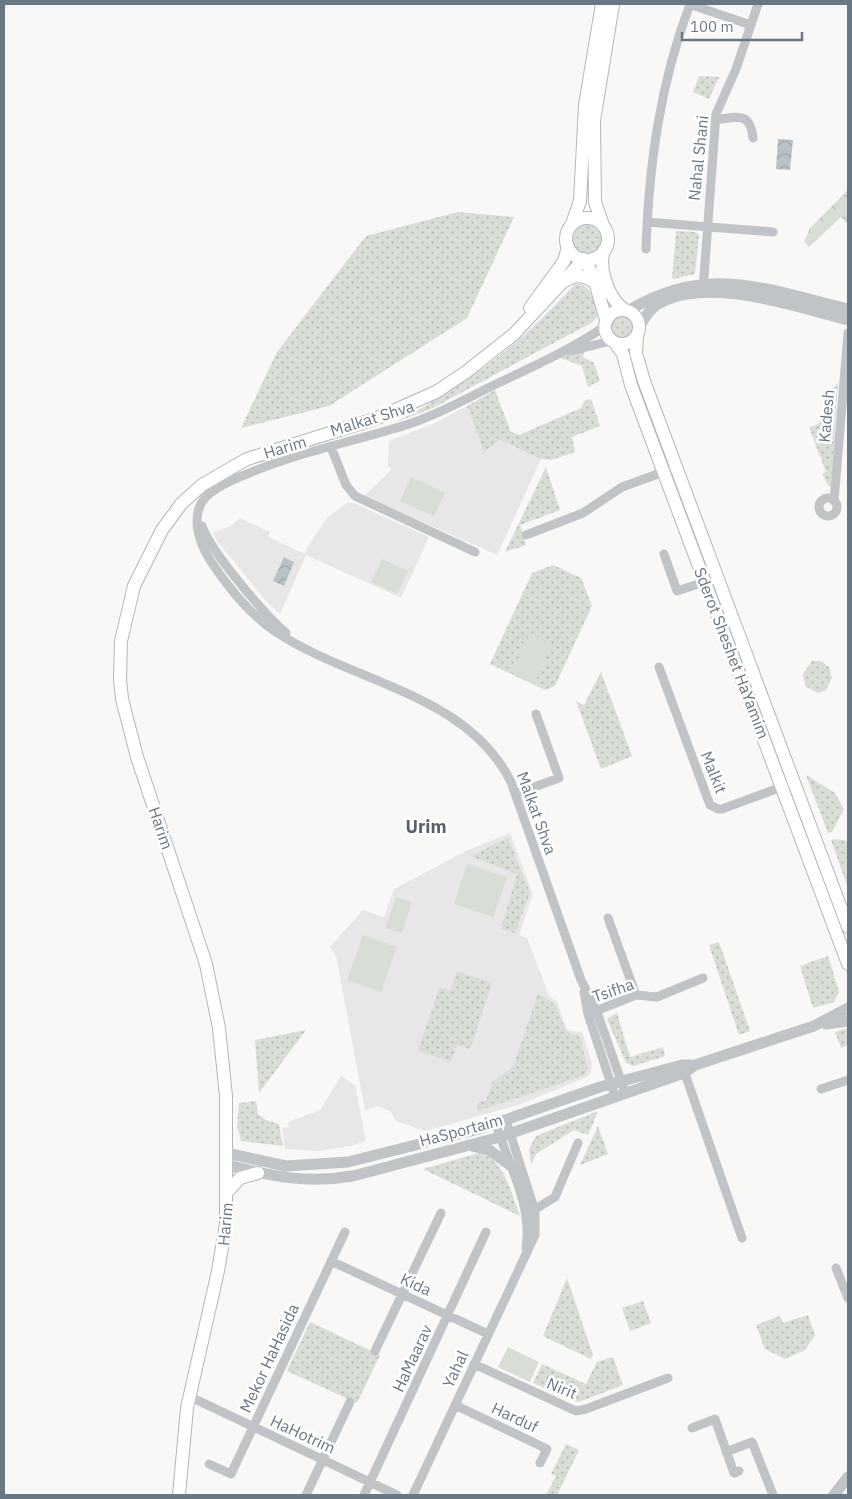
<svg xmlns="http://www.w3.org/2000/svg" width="852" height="1499" font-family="'IBM Plex Sans',sans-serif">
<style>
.built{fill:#e6e7e6}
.forest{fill:url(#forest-crowns)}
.park{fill:url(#park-dots)}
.garden{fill:#d8ddd6}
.water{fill:url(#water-waves)}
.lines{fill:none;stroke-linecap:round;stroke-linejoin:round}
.secondary-casing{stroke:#b2b7bc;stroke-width:14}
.minor{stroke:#c0c4c7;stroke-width:9}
.tertiary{stroke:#c0c4c7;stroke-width:11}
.secondary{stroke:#fff;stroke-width:12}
.labels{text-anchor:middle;stroke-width:5;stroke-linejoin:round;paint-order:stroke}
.street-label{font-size:16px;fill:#6a7884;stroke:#fff}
.neighbourhood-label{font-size:18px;font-weight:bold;fill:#58616a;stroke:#fff}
</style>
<defs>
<pattern id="forest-crowns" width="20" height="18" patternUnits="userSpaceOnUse" patternTransform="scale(1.25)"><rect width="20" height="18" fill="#d8ddd6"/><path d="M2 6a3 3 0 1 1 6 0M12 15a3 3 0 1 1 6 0" fill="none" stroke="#b3b8b3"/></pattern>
<pattern id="park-dots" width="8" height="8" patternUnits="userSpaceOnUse" patternTransform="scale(1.25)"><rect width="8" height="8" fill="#d8ddd6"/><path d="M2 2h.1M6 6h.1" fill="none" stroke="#b3b8b3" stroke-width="1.8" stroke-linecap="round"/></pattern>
<pattern id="water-waves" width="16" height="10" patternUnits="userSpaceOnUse" patternTransform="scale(1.25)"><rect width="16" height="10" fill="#b9c3c7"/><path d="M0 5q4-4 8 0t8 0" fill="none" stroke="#9aa3a7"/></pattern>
</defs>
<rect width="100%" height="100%" fill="#f8f8f6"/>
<path class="built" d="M467 406 484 452 500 440 541 459 497 555 364 496 392 469 388 466 389 441 433 424Z
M347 503H354L429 537 401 598 306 555 280 614 265 600 215 538 214 532 231 526 240 518 270 532 268 537 305 554 308 546 327 518Z
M510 833 533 894 519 935 527 938 549 995 557 1002 566 1027 570 1031 582 1032 592 1063 591 1072 587 1077 518 1105 425 1131 396 1121 390 1111 377 1106 365 1111 336 956 330 947 363 910 384 917 394 889 466 851Z
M341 1076 355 1085 366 1141 350 1146 319 1151 285 1149 282 1128 289 1127 288 1122 320 1110Z"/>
<path class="forest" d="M848 190V225L841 217 809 247 804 242 810 228Z"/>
<path class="park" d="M699 76 719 77 709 99 693 92Z
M458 212 514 217 467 318 329 406 241 428 277 352 366 236Z
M569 239a18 18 0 1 1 36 0a18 18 0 1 1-36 0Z
M676 231 696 232 699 236 695 274 672 279Z
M580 284C591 286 597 307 597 317L591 323 431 409 396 422C466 385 521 344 574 285Z
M607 327a15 15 0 1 1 30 0a15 15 0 1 1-30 0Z
M584 351 583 357 594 363 600 381 588 387 582 366 561 358 568 353Z
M838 383 831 486 829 487 822 474 826 472 809 427 819 424 831 397 829 392Z
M495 390 511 432 519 435 581 408 585 400 591 399 600 426 572 437 575 452 551 460 541 459 500 440 484 452 467 406Z
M546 467 560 510 520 525 526 545 505 552Z
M553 565 581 578 592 606 555 686 545 690 490 664 532 573Z
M812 661H820L829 667 832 678 826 690 818 693 805 686 803 674Z
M601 672 632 756 601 769 576 701 584 705Z
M806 775 835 793 844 809 832 832 828 833Z
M508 838 530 893 515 933 501 929 517 874 470 856Z
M836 839 848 841V888L831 840Z
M719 942 750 1031 739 1035 709 945Z
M828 956 839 992 834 1002 813 1008 800 966Z
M457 971 492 983 470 1049 457 1045 451 1062 418 1050 440 987 451 990Z
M538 994 555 1004 566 1031 580 1037 588 1069 585 1075 478 1111 477 1103 486 1101 493 1082 513 1067Z
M617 1013 630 1057 663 1047 665 1056 633 1066 626 1063 607 1019Z
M848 1028V1045L841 1048 835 1032Z
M306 1030 259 1093 255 1040Z
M256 1101 258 1114 266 1120 279 1124 283 1146 241 1141 237 1125 239 1103Z
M598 1111 588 1135 574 1130 536 1154 531 1165 529 1149 536 1136Z
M598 1126 608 1154 580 1165Z
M479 1153C504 1157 512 1196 520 1216L423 1169Z
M567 1278 593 1355 591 1359 543 1336Z
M643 1301 651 1323 630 1331 622 1308Z
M808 1315 815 1335 805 1350 785 1359 765 1349 756 1325 780 1316 783 1323Z
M310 1322 380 1355 357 1403 287 1371Z
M613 1357 623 1385 579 1402 574 1401 533 1383 542 1364 586 1384 597 1362Z
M566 1444 579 1450 557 1495H546L556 1476 551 1474Z"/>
<path class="garden" d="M411 477 445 493 434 516 400 501Z
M382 559 408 571 397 594 371 582Z
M530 634 552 644 534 684 512 673Z
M467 864 507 877 493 917 454 904Z
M396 897 412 902 402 933 385 928Z
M363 935 397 947 381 992 347 980Z
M508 1347 539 1362 530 1382 498 1367Z"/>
<path class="water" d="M778 139 793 140 790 170 776 169Z
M284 557 294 562 284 586 273 581Z"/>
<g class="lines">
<defs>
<path id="secondary" d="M566 239a21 21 0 1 1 42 0a21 21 0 1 1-42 0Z
M572 224 580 201 585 105 602 4
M603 225 595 202 594 121 613 4
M604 250C598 269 609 300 625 310
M585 260 594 278 606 320
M563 282C575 274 585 274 596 284
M530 308 564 261 568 247
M605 327a17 17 0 1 1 34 0a17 17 0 1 1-34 0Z
M637 335 636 353 644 381 848 927
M615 343 623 354 631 385 848 964
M228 1191 240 1178 258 1173
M179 1495 187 1408 218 1271 226 1224V1096L219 1028 206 964 137 757 122 699 120 679 121 641 134 586 162 530 181 504 202 485 247 459 375 419 436 392 466 372 514 334 584 259"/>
</defs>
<use href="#secondary" class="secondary-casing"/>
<path class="minor" d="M689 4 751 25
M715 120C737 117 750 111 753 138
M647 222 773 232
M646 249C649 164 660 84 690 4
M703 290 716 114 736 69 758 4
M604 327C570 350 532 367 494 385 466 399 439 414 409 424 356 441 299 452 247 474 234 479 219 485 208 495 189 512 198 541 210 560 227 586 249 614 276 632 353 683 467 693 511 782L581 980 597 1012 625 1092
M570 351 611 341
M331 447 346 485 355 496 475 552
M819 507a9 9 0 1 1 18 0a9 9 0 1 1-18 0Z
M834 501 848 333
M202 526C211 552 264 614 286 633
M526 535 583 513 622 487 669 470
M664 554 677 591 708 581
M659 667 710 805 718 809H722L787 785
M515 794 559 778 536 714
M608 918 636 995
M584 992 588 1014 615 1096
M588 1014 636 995 657 997 703 978
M683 1068 742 1238
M821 1089 848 1080
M496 1124C508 1164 533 1205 526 1248
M529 1213 555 1197 578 1143
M331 1261 488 1334
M836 1268 848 1298
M375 1351 441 1213
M474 1364 576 1411 586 1409 668 1378
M197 1400 397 1495
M455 1405 547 1449 540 1463
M692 1428 715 1419 734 1473 739 1471
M726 1452 752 1442 773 1495
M209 1464 231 1474 345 1232
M306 1495 350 1402
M364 1495 486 1232
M413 1495 535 1235V1211L506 1120"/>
<path class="tertiary" d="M628 311C707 262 766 290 848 309
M639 327C644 319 649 309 658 304 709 275 795 307 848 320
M826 1024 848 1021
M472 1146 489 1150 510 1165
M226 1153 286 1166 348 1162 479 1129 600 1087 682 1065H695L814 1026 848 1008
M227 1165C272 1176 306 1184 353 1176L500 1137 684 1073 695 1065
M834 1495 848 1477"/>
<use href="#secondary" class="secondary"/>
</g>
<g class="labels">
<g class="street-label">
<text transform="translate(698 158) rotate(-84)" y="6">Nahal Shani</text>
<text transform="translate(826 416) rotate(-85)" y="6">Kadesh</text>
<text transform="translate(372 418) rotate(-17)" y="6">Malkat Shva</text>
<text transform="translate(285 447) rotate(-17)" y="6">Harim</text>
<text transform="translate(732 653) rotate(69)" y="6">Sderot Sheshet HaYamim</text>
<text transform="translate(714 772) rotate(68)" y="6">Malkit</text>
<text transform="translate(537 813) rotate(70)" y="6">Malkat Shva</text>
<text transform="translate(161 828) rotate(71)" y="6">Harim</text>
<text transform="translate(613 990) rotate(-19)" y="6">Tsifha</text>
<text transform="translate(461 1130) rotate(-15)" y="6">HaSportaim</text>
<text transform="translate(225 1224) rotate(-85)" y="6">Harim</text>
<text transform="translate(416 1284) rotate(25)" y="6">Kida</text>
<text transform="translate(269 1358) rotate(-65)" y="6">Mekor HaHasida</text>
<text transform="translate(412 1358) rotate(-65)" y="6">HaMaarav</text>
<text transform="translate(455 1369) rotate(-65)" y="6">Yahal</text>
<text transform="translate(562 1388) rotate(23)" y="6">Nirit</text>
<text transform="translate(515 1417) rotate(25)" y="6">Harduf</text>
<text transform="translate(303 1434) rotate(25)" y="6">HaHotrim</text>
</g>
<g class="neighbourhood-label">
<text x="426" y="833">Urim</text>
</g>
</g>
<rect width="852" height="1499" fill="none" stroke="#6a7884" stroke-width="10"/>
<path d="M682 32v8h120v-8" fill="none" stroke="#6a7884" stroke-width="2.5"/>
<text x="690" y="32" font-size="15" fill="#6a7884" stroke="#ffffff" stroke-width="4" paint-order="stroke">100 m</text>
</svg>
